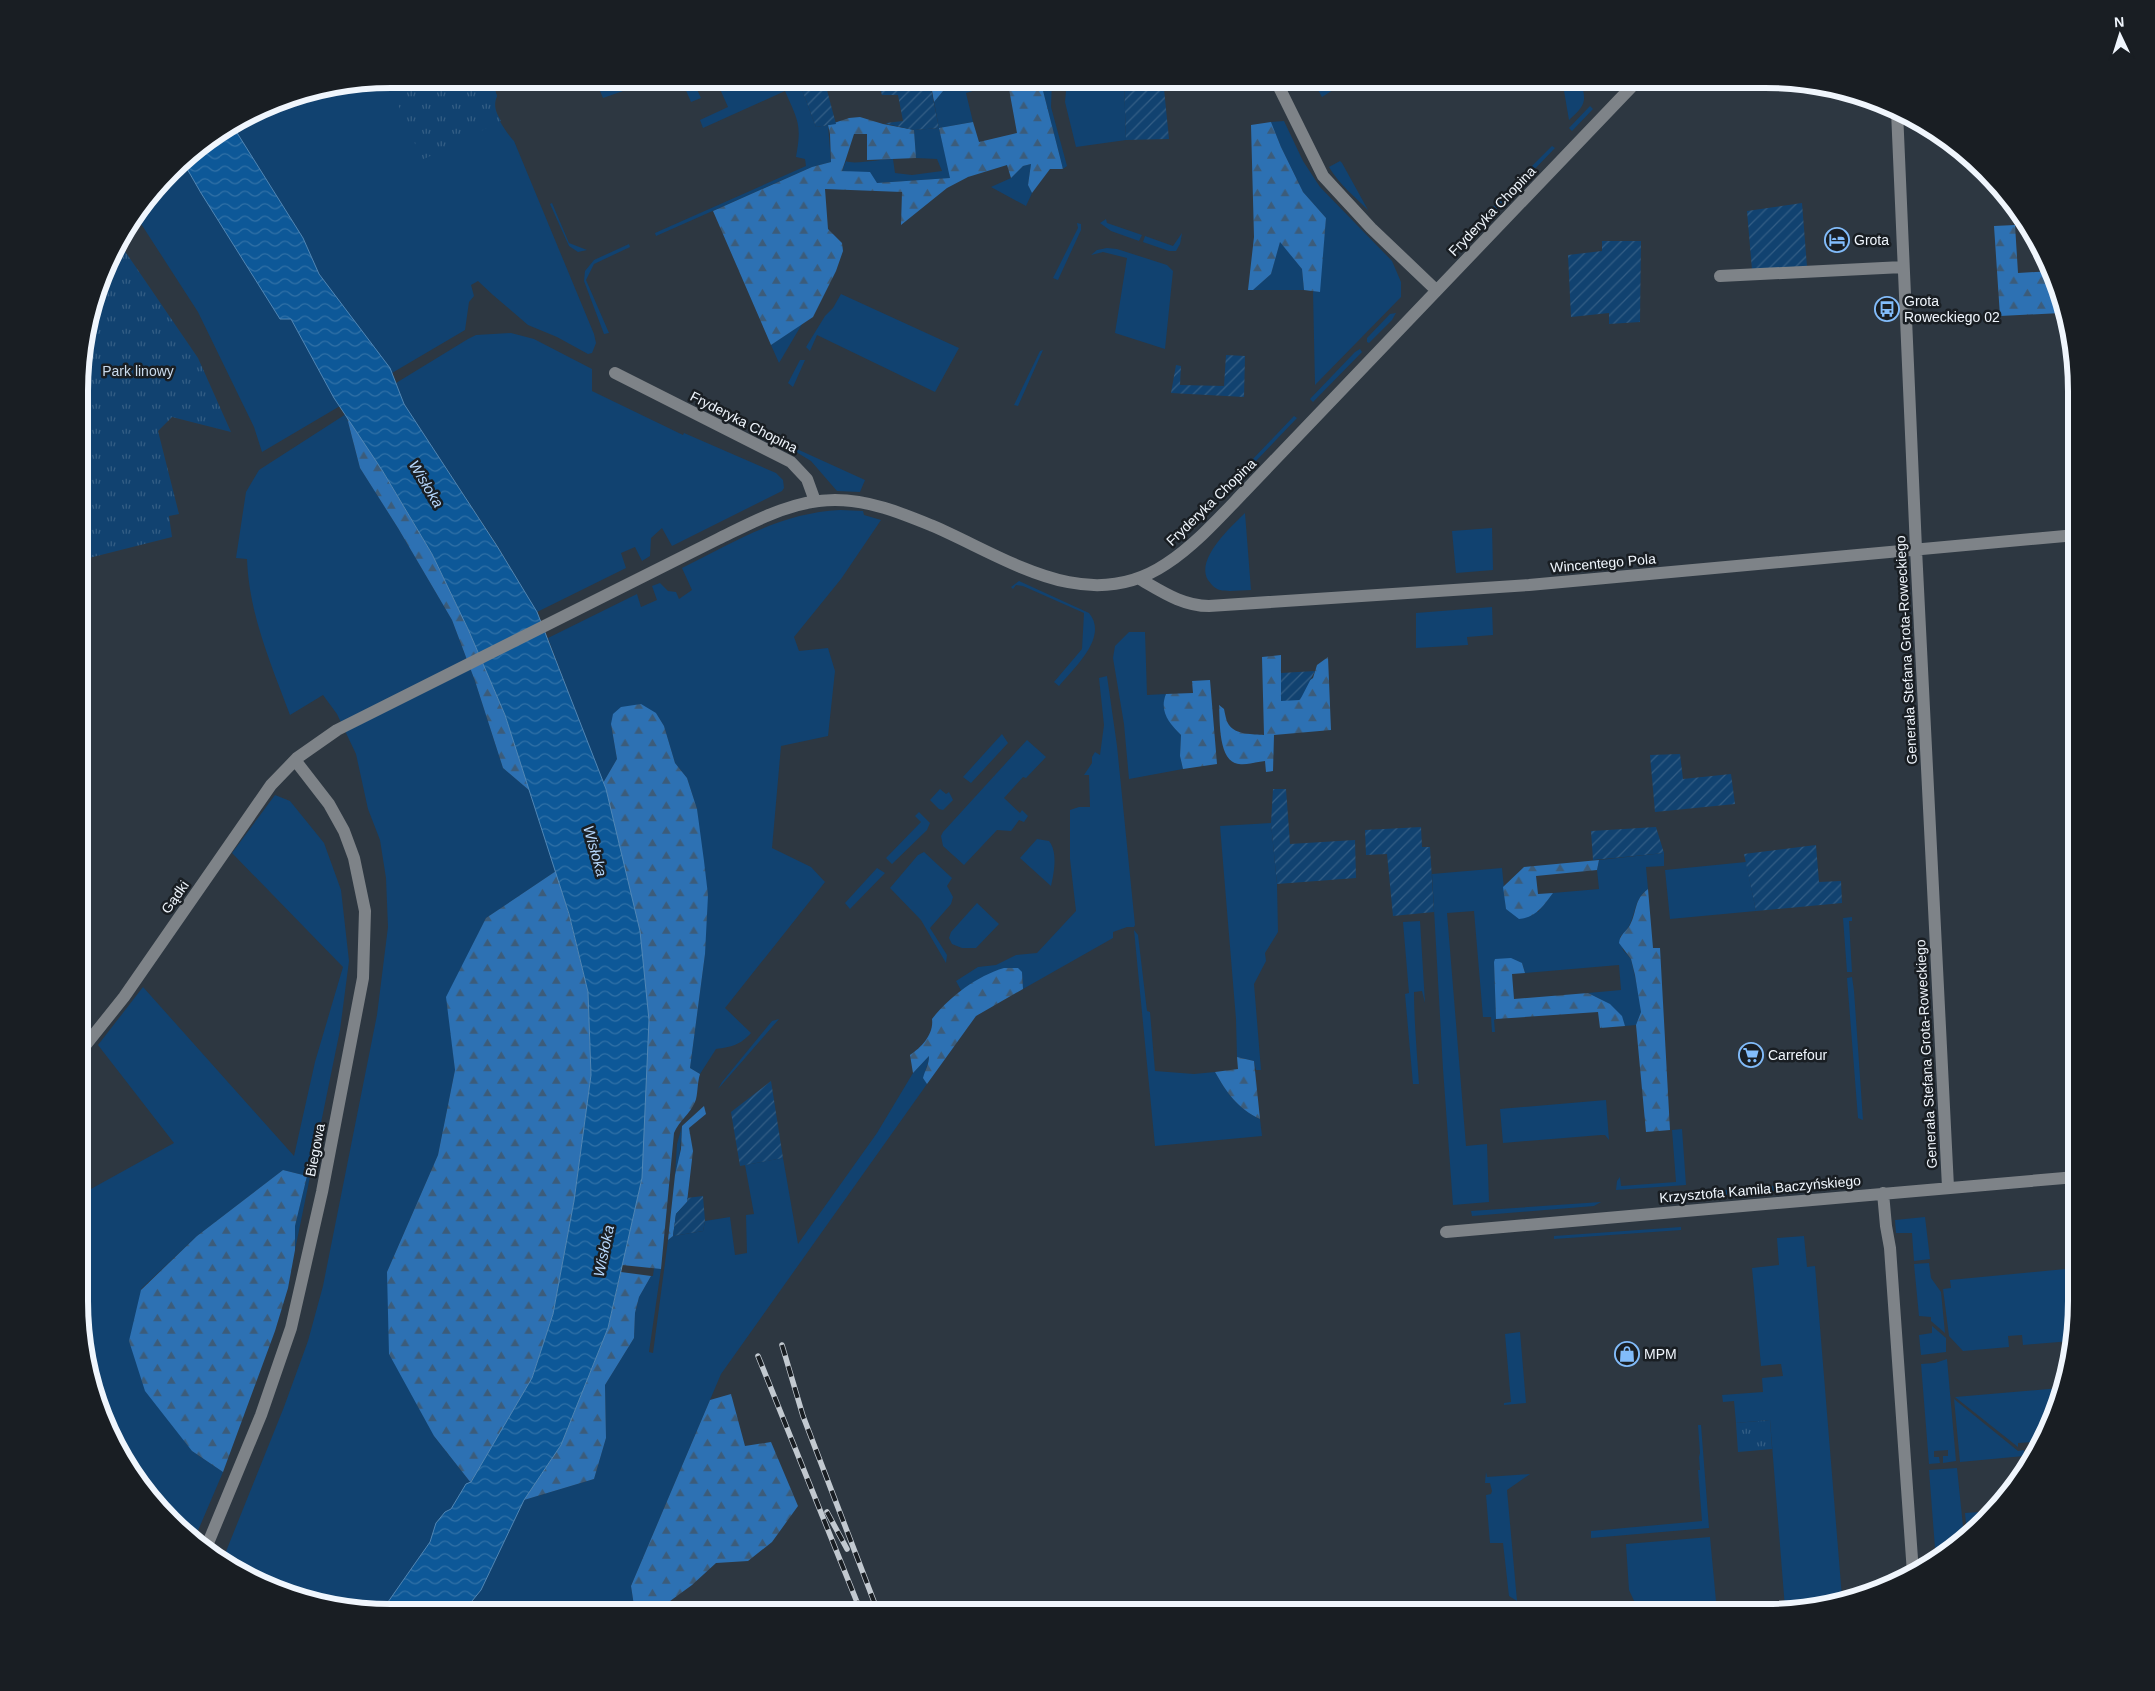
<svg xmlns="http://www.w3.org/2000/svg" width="2155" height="1691" font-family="Helvetica,sans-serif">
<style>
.grass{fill:#114270}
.forest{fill:url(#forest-firs)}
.park{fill:url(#park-tufts)}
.garden{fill:url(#garden-furrows)}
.water{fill:url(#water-waves);stroke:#5187b6}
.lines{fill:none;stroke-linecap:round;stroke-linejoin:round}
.minor{stroke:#7e8388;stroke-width:12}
.rail-casing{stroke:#c2c9d0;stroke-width:5.5}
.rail{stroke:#191e23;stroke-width:4;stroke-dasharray:11;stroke-linecap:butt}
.labels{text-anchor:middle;stroke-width:5;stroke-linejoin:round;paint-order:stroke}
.street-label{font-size:14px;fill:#f0f6fd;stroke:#191e23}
.poi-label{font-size:14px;fill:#f0f6fd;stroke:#191e23;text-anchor:start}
.park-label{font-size:14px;fill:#c9daec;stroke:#191e23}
.water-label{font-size:15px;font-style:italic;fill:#b7d8fd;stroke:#191e23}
.rim{fill:none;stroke:#f0f6fd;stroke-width:6}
</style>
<defs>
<pattern id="forest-firs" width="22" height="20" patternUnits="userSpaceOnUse" patternTransform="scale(1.25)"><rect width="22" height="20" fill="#2d71b3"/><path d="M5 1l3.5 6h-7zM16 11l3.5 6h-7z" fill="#3c5c7a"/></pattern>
<pattern id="park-tufts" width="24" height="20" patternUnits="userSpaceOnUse" patternTransform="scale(1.25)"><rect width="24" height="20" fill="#114270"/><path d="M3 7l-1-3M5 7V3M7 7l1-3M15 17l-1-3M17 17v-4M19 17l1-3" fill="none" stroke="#345e85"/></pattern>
<pattern id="garden-furrows" width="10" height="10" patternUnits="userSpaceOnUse" patternTransform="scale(1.25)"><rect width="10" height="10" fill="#114270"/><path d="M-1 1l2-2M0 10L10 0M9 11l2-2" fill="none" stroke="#345e85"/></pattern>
<pattern id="water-waves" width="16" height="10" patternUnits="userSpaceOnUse" patternTransform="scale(1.25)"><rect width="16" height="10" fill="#0d5898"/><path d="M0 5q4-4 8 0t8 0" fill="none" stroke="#3171a7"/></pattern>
</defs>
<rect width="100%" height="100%" fill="#2d3741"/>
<path class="grass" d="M391 79H491L497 96C496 98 494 101 494 104 493 113 508 135 514 141L594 334 596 343 592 353 588 354 557 337 528 325 493 295 478 281 471 285 474 296 469 302 465 330 392 373 319 274 303 238 234 128 290 95Z
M595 79H641L643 84 603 98Z
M681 79H692L701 98 691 102Z
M711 79H798L816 127 828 125 831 162 812 167 656 236 655 233 806 166 805 159 796 157C802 124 798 121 785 91L703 128 700 120 728 107 720 89Z
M953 79H986L979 89 966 93 973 122 939 128 951 178 877 183 842 171 846 161C853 165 882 159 893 159L895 173 912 175 942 171 937 159 916 158 914 130 939 128 934 102Z
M1040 79H1052L1051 107 1067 166 1063 169Z
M1067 79H1124L1126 140 1076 147 1065 102Z
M1334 79H1350L1322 97 1318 90Z
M1562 79H1580C1587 102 1586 104 1569 120Z
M1607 79H1617C1616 87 1613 90 1606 91L1601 85Z
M1590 106 1593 109 1572 131 1569 128Z
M1284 121 1303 161 1320 187 1392 261 1401 282V297L1315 385 1313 291 1319 292 1326 218 1303 192 1281 147 1271 122Z
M1552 146 1555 148 1525 179 1522 176Z
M182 160 201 193 280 319H291L340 406 262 452 254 427 198 312 136 216Z
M1340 161 1342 163 1368 210C1354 196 1339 184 1329 167Z
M1031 164 1028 185 1032 193 1026 206 991 187 1011 178 1023 166Z
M1505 194 1508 197 1474 234 1470 231Z
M552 203 569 243 587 250 578 252 569 246 550 204Z
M1106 219 1107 223 1142 235 1139 241 1111 231 1100 223Z
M1077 223 1081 224V230L1058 280 1053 278 1078 228Z
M1182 233 1180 244 1176 251H1169L1143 242 1145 236 1173 246Z
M1280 241 1302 269 1304 290H1253L1271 274Z
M629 244 630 247 594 264 586 280 609 333 604 334 584 281 585 271 594 260Z
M1107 248 1117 249 1167 265 1173 271 1165 349 1115 333 1127 258 1103 252 1091 255 1097 250Z
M841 294 959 348 935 392 817 335 810 351 806 347 825 316 833 308Z
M1396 313 1392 320 1369 343 1367 342V338L1390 314Z
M802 324 779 363 771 345Z
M511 333 534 339 592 369V391L683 435 684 433 776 473 783 480 784 488 782 491 672 546 662 528 651 538 650 556 642 561 635 547 621 553 626 568 537 612 497 545 404 404 396 383 468 339 476 335Z
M1360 349 1362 352 1313 402 1310 399 1355 352Z
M1043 350 1018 406 1014 405 1040 351Z
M800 360H805L793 387 788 383Z
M346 414 360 468 398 528 452 620 475 681 503 768 530 791 556 871 486 918 447 997 455 1070 438 1155 387 1272 434 1436 471 1483 466 1484 451 1509 445 1512 436 1523 430 1542 381 1612H371L271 1588 223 1559 284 1407 308 1341 323 1286 377 1015 388 927 386 878 380 840 368 809 356 754 337 714 323 695 290 715C271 664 249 614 247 559L236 558 246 492 259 470Z
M1294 416 1297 418 1254 463 1252 460Z
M788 445 865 480 860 492 837 491 811 461 788 447Z
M840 510 863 511 864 515 881 520 841 579 794 637 799 651 828 648 835 671 828 736 781 746 772 848 811 867 825 882 725 1008 751 1033C740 1045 732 1047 716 1049L700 1074 690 1068 705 954 697 809 687 778 675 763 664 726 656 713 611 724 617 759 603 783 548 638 637 594 641 607 657 600 652 586 660 583 668 591 676 592 679 599 692 590 682 568C734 542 780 513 840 510Z
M1245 513 1251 590C1241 590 1229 592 1220 590 1215 589 1211 584 1208 580 1195 559 1232 526 1245 513Z
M1492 528 1493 570 1456 573 1452 531Z
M1019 581 1089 613C1109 637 1074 668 1059 686L1054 682 1082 649 1084 613 1023 586 1016 585 1013 589 1011 587Z
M1492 607 1493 635 1467 637 1468 645 1416 648V613Z
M1129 632H1145L1147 695 1166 694C1160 711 1170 723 1181 735L1180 756 1183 769 1129 779 1124 724 1113 658 1115 646Z
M1107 676 1117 746 1135 925 1134 927H1127L1113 932V938L1023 989 1022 972 970 985 962 992 956 981 978 967 996 965 1016 955 1037 953 1076 911 1070 859V810L1079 807H1090L1089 775H1084L1092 763V757L1095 752 1100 755 1104 725 1099 678Z
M1002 734 1008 743 971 783 963 777Z
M1027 740 1046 757 1026 778 1023 777 1004 798 1020 813 1022 810 1028 816 1024 822 1019 820 1011 831 997 830 964 865 943 846 941 836 943 832Z
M940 789 946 794 949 792 953 800 943 810 939 809 930 800Z
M275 795 290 801 324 843 341 890 349 961 340 1030 295 1250V1226L307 1176 283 1170 197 1236 141 1289 192 1451 223 1472 194 1540 185 1535 111 1439 79 1321 80 1268 83 1267 80 1259V1195L174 1143 98 1045 143 987 294 1156 315 1062 343 967 232 853Z
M919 812 930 823 927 830 892 864 886 858 921 822 915 816Z
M1271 823 1277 884 1278 932 1265 953 1266 961 1254 984 1261 1070H1256L1254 1061 1237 1057 1236 1019 1220 826Z
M1037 839 1049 841C1058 852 1054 873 1051 886L1020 858Z
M924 852 952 878 947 886 953 897 951 904 930 928 947 955 946 963 921 920 890 888 918 855Z
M1664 853V866L1646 867 1648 889C1635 898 1636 911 1630 924 1628 929 1623 933 1620 937L1623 950 1631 959 1640 999 1641 1012 1636 1025 1625 1026C1618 1007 1605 1001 1588 993L1621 990 1619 965 1525 973 1522 963 1494 962 1496 1019 1494 1020 1495 1032H1492L1491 1017H1483L1474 911 1447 913 1466 1146 1487 1144 1489 1202 1453 1205 1443 1069 1432 874 1502 868 1506 909 1538 912 1553 893 1599 889 1597 870 1599 860Z
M1746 862 1756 911 1670 919 1665 870Z
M877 868 885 873 850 909 845 903Z
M977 903 999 924 976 948H962L952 944 949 938 951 932Z
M1852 917V921H1849L1852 972H1847L1843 918Z
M1420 921 1425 1003 1422 991 1414 992C1414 1021 1417 1053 1419 1084H1413L1405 994 1409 993 1403 922Z
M1134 930 1138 935 1147 1011 1150 1012 1155 1071 1194 1074 1215 1072C1227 1093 1237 1108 1260 1119L1262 1136 1155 1146Z
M1852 977 1854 991 1863 1120 1858 1118 1847 978Z
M779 1019 718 1089 722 1082 772 1021Z
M929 1056C929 1067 921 1073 927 1084L721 1374 631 1586 635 1612H463L481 1590 524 1500 594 1479 606 1438 605 1385 634 1338 635 1313 639 1297 651 1276H653L654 1268 661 1269 649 1352 653 1353 668 1240 673 1236 703 1231 705 1221 730 1217 735 1255 747 1253 746 1215 754 1214 745 1165 783 1158 798 1244 877 1133 913 1073Z
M1606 1100 1609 1140 1605 1135H1601L1503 1143 1500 1109Z
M682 1126 679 1162 675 1175 677 1144Z
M1682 1129 1686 1185 1616 1190 1617 1181 1620 1177 1621 1186 1676 1182 1672 1130Z
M1810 1183V1188L1715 1196V1191Z
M1601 1202 1594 1206 1472 1216 1471 1211Z
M1925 1217 1930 1259 1914 1261 1912 1233H1896L1895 1220Z
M1681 1227V1230L1554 1239V1236Z
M1804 1236 1807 1267 1815 1266 1842 1597 1785 1608 1770 1420 1736 1423 1734 1401 1723 1402 1722 1395 1763 1392 1762 1378 1783 1376 1781 1364 1761 1366 1752 1268 1779 1265 1777 1238Z
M1929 1263 1931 1278 1941 1292 1945 1333 1931 1321V1317L1919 1316 1914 1264Z
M2076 1268V1290L2065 1291 2069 1325 2075 1324 2071 1341 2023 1345 2022 1335 2008 1336 2009 1347 1963 1351 1949 1336 1943 1289 1951 1288 1950 1280Z
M1932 1326 1946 1338V1352L1921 1355 1919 1335 1932 1333Z
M1520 1332 1526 1403 1504 1405V1403L1511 1402 1505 1334Z
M1947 1359 1956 1461 1943 1463V1456H1948V1450L1934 1451V1457H1939L1940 1463 1929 1464 1921 1364 1935 1363Z
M2060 1388 2052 1420 2049 1426H2046V1430L2030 1456H2027V1450L2033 1449 2032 1442 2018 1443V1447L1955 1397Z
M1954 1399 2018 1451 2024 1450V1456L1960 1462Z
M1698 1425H1701L1709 1528 1591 1538V1531L1702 1521 1698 1470H1700L1699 1457 1700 1453Z
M1957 1468 1964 1536 1936 1561 1929 1470Z
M1486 1472 1487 1477 1530 1474 1507 1490 1517 1601 1509 1596 1503 1543H1490L1486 1495 1491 1494 1492 1491 1490 1483H1485Z
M1994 1511 1967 1534 1965 1513Z
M1710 1537 1717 1612H1636V1605L1629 1590 1626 1544Z"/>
<path class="forest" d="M930 79H953L934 102Z
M1032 79H1040L1063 169H1050L1032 193 1028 185 1031 164 1023 166 1011 178 1007 165 968 177 947 188 901 225 902 192 825 189 828 229 842 243 843 251 836 271 813 317 771 345 713 211 812 167 831 162 830 134 828 125 849 118 860 117 883 124 914 130 916 158 867 160V134H854L842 171 870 172 877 183 950 178 939 128 973 122 979 142 1017 133 1009 89Z
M1271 122 1281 147 1303 192 1326 218 1320 292 1304 290 1302 269 1280 242 1271 274 1253 290H1248L1254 237 1251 125Z
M2015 225 2018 273 2052 271 2061 313 2000 316 1994 226Z
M346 414 382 470 432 554 468 629 505 715 530 791 503 768 475 681 452 620 398 528 360 468Z
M1281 655V701L1313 678 1317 665 1328 657 1331 730 1274 735 1273 771 1266 772 1265 761C1255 762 1248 765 1239 764 1218 762 1220 721 1219 705L1224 709C1225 713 1226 721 1229 725 1236 735 1253 734 1264 735L1262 657Z
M1210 680 1217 764 1183 769 1180 756 1181 735C1169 723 1159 711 1166 694L1193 693 1192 681Z
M641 704 656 713 664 726 675 763 687 778 697 809 704 861 708 895 705 954 690 1068 700 1074C697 1083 698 1095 695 1102 690 1114 679 1121 674 1133L661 1269 622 1265 642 1178 603 783 617 759 611 724 613 714 621 707Z
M1599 860 1597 870 1536 876 1538 894 1553 893C1544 905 1536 918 1519 919L1506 909 1503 887 1524 867Z
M556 871 569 915 588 992 591 1075 574 1201 553 1314 532 1378 471 1483 434 1436 389 1354 387 1272 438 1155 455 1070 446 997 486 918Z
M1648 889 1653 948H1660L1670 1130 1646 1132 1636 1025 1641 1012 1635 975 1631 959 1619 943C1620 934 1626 932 1630 925 1637 912 1634 899 1648 889Z
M1511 958 1522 963 1525 973 1512 974 1514 999 1588 993 1610 1004 1622 1016 1625 1026 1600 1028 1598 1012 1496 1019 1494 962 1495 959Z
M1004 968H1018L1022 972 1023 989 976 1016 927 1084 923 1078C925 1070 929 1065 929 1056L913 1073 910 1055C922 1047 934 1034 932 1019 949 997 977 976 1004 968Z
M1237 1057 1254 1061 1260 1119C1237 1108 1227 1093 1215 1072L1238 1069Z
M704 1106 706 1114 689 1128 693 1151 687 1202 676 1214 673 1236 668 1240 675 1175 681 1149 682 1126Z
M283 1170 307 1176 295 1226V1250L288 1288 275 1331 223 1472 192 1451 145 1391 129 1341 141 1290 197 1236Z
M621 1272 651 1276 639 1297 635 1313 634 1338 605 1385 606 1438 594 1479 524 1500 561 1445 608 1328Z
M731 1394 745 1446 771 1442 798 1506 772 1542 748 1561 716 1563 692 1585 655 1612H635L631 1586 710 1400Z"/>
<path class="park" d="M387 79H491L497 96C493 106 496 112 501 121L422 160Z
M118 241 198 358 231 432 172 417 158 431 179 514 169 516 172 537 81 560V350Z
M2076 1290V1321L2075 1324 2068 1325 2065 1291Z
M1770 1420 1772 1449 1738 1452 1736 1423Z"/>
<path class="garden" d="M798 79H824L836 124 816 127Z
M877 79H929L939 128 914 130 887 124 886 123 903 121 898 95H882Z
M1124 79H1163L1169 139 1126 140Z
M1802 203 1807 267 1752 270 1747 211Z
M1602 241H1641L1640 322 1609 324V313L1571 317 1568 255 1602 251Z
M1226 355 1245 356 1244 397 1171 393 1176 365 1181 366 1180 385 1224 386Z
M1315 671 1300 700 1281 701V673Z
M1680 754 1683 779 1731 774 1735 804 1655 812 1650 755Z
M1273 789H1286L1290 844 1355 840 1356 878 1277 884 1271 823Z
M1421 827 1422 847H1430L1434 912 1393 916 1387 854 1366 855 1365 830Z
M1656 827 1664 853 1593 860 1591 831Z
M1816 845 1819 882 1841 881 1842 903 1756 911 1744 854Z
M771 1081 783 1158 740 1166 731 1112Z
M703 1196 705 1221 703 1231 673 1236 676 1214 687 1202V1198Z"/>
<path class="water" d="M234 128 303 238 319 274 390 368 404 404 497 546 537 612 606 789 640 931 649 1020 642 1178 608 1328 561 1445 524 1500 481 1590 463 1612H381L430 1542 436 1523 445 1512 451 1509 466 1484 471 1482 532 1378 553 1314 574 1201 591 1075 588 992 569 914 505 715 468 629 432 554 382 470 334 398 291 319H280L201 193 182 160 185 156Z"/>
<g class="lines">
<path class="minor" d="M1275 79 1323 176 1371 228 1436 290
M1897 111 1916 549 1948 1187
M1720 276 1903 267
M615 373 791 462 807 479 815 501
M1138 578C1161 591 1182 606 1209 606L1529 585 2076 535
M80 1052 124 997 271 785 297 758 337 730 718 539C755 521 792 500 835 500 870 500 901 513 933 526 1007 558 1087 617 1166 564 1195 545 1220 517 1244 492L1639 79
M1883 1193 1886 1226 1890 1248 1913 1573
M1446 1232 2076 1177
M206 1548 261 1415 291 1328 322 1192 363 978 365 911 354 858 344 831 329 804 295 760"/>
<defs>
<path id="rail" d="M782 1345 803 1416 878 1612
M758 1356 861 1612
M827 1512 847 1549"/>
</defs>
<use href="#rail" class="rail-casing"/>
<use href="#rail" class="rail"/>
</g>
<defs>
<symbol id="hotel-ring" viewBox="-11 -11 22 22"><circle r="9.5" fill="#191e23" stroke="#82bcfa" stroke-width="1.5"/><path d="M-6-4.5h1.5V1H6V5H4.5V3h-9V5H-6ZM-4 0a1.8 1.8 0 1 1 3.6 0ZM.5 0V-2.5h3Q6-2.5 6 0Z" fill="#82bcfa"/></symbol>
<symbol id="bus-ring" viewBox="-11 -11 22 22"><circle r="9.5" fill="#191e23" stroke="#82bcfa" stroke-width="1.5"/><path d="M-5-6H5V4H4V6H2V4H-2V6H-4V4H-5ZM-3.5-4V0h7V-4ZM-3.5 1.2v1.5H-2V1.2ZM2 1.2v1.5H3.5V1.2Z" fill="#82bcfa"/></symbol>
<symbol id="supermarket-ring" viewBox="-11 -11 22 22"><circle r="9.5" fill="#191e23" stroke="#82bcfa" stroke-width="1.5"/><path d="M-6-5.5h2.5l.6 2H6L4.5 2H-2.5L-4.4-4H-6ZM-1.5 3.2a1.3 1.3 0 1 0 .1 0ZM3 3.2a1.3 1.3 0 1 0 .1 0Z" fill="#82bcfa"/></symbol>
<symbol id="shop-ring" viewBox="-11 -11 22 22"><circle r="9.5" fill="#191e23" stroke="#82bcfa" stroke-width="1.5"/><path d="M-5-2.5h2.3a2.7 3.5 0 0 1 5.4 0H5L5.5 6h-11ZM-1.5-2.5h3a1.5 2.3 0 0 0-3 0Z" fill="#82bcfa"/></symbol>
</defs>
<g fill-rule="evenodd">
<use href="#hotel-ring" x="1823" y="226" width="28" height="28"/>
<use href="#bus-ring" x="1873" y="295" width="28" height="28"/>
<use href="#supermarket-ring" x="1737" y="1041" width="28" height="28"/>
<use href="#shop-ring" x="1613" y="1340" width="28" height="28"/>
</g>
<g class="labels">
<g class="street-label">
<text transform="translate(1492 211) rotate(-46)" y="5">Fryderyka Chopina</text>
<text transform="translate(744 422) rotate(27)" y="5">Fryderyka Chopina</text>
<text transform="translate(1211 502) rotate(-44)" y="5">Fryderyka Chopina</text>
<text transform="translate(1603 563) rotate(-5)" y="5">Wincentego Pola</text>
<text transform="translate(1906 650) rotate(-93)" y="5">Generała Stefana Grota-Roweckiego</text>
<text transform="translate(175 897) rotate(-55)" y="5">Gądki</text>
<text transform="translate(1926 1054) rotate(-93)" y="5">Generała Stefana Grota-Roweckiego</text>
<text transform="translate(315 1150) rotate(-79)" y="5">Biegowa</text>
<text transform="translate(1760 1189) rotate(-5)" y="5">Krzysztofa Kamila Baczyńskiego</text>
</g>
<g class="poi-label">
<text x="1854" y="245">Grota</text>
<text x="1904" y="306">Grota<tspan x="1904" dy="16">Roweckiego 02</tspan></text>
<text x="1768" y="1060">Carrefour</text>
<text x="1644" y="1359">MPM</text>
</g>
<g class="park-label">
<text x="138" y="376">Park linowy</text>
</g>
<g class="water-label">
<text transform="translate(426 484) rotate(59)" y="5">Wisłoka</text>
<text transform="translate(595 851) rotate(74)" y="5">Wisłoka</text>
<text transform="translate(604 1251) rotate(-78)" y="5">Wisłoka</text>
</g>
</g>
<path d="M0 0H2155V1691H0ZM391 88H1765A303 303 0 0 1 2068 391V1301A303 303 0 0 1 1765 1604H391A303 303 0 0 1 88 1301V391A303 303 0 0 1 391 88Z" fill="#191e23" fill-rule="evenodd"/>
<path class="rim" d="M391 88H1765A303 303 0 0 1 2068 391V1301A303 303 0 0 1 1765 1604H391A303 303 0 0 1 88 1301V391A303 303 0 0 1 391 88Z"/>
<g transform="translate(2120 35) rotate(356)" stroke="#191e23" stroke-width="4" paint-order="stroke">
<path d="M0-4L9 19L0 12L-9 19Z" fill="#f0f6fd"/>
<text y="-8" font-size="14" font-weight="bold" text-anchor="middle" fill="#f0f6fd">N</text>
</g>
</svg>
